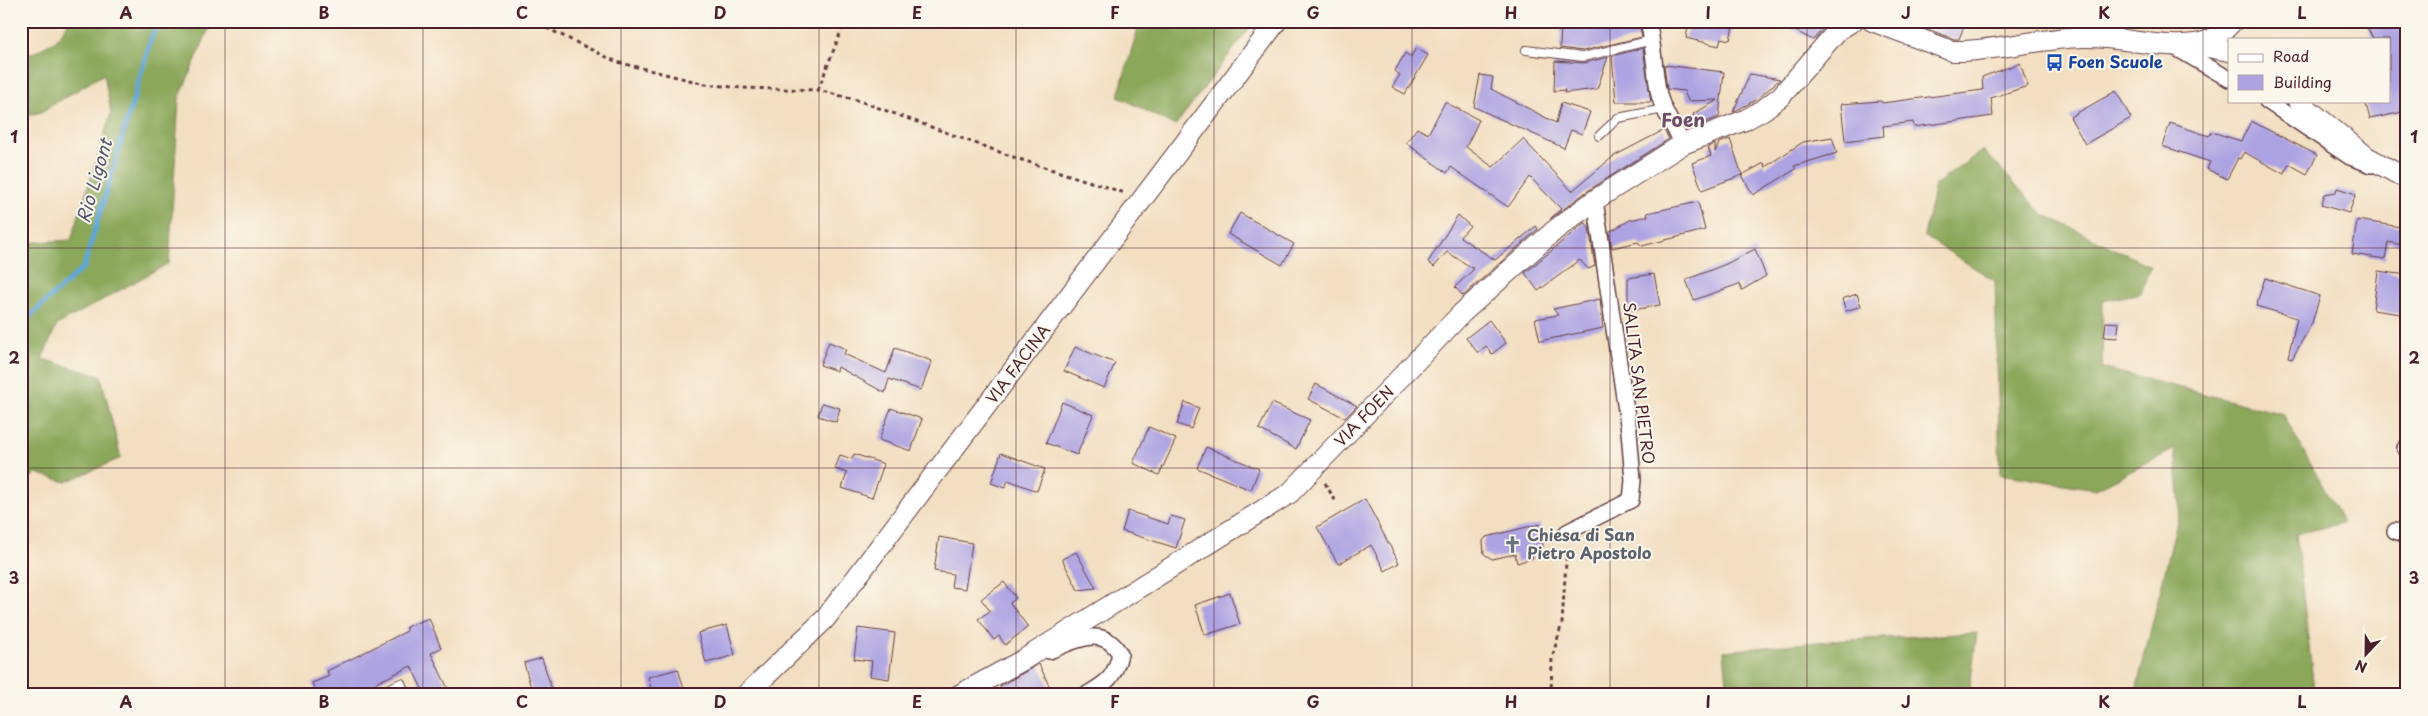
<svg xmlns="http://www.w3.org/2000/svg" width="2428" height="716" font-family="'Playpen Sans',sans-serif">
<style>
.forest{fill:#8aa75a;stroke:#6a6342}
.lines{fill:none;stroke-linecap:round;stroke-linejoin:round}
.stream{stroke:#5ea6d5;stroke-width:5}
.building{fill:#ada3e2}
.lane-casing{stroke:#633c41;stroke-width:10}
.street-casing{stroke:#633c41;stroke-width:18}
.secondary-casing{stroke:#633c41;stroke-width:22}
.path{stroke:#633c41;stroke-width:3;stroke-dasharray:4 4;stroke-linecap:butt}
.lane{stroke:#fff;stroke-width:8}
.street{stroke:#fff;stroke-width:15}
.secondary{stroke:#fff;stroke-width:20}
.grid{fill:none;stroke:#4a1f2b;stroke-width:1;stroke-opacity:0.55}
.labels{text-anchor:middle;stroke-width:4;stroke-linejoin:round;paint-order:stroke}
.transit-label{font-size:16px;font-weight:bold;fill:#164399;stroke:#fbf7ec;text-anchor:start}
.street-label{font-size:16px;fill:#4a1f2b;stroke:#fbf7ec}
.worship-label{font-size:16px;font-weight:bold;fill:#5b616d;stroke:#fbf7ec;text-anchor:start}
.water-label{font-size:18px;font-style:italic;fill:#52556f;stroke:#fbf7ec}
.quarter-label{font-size:19px;font-weight:bold;fill:#6d4d6b;stroke:#fbf7ec}
.neatline{fill:none;stroke:#4a1f2b;stroke-width:2}
.grid-label{font-size:16px;text-anchor:middle;font-weight:bold;fill:#4a1f2b}
</style>
<rect width="100%" height="100%" fill="#fbf7ec"/>
<filter id="ink" filterUnits="userSpaceOnUse"><feTurbulence type="fractalNoise" baseFrequency=".02" numOctaves="2"/><feDisplacementMap in="SourceGraphic" scale="10" xChannelSelector="R" yChannelSelector="G"/><feConvolveMatrix kernelMatrix="1 2 1 2 8 2 1 2 1" color-interpolation-filters="sRGB"/></filter>
<filter id="wash" filterUnits="userSpaceOnUse"><feTurbulence type="fractalNoise" baseFrequency=".0096" numOctaves="4" result="noise"/><feDisplacementMap in="SourceGraphic" scale="20" xChannelSelector="R" yChannelSelector="G"/><feGaussianBlur stdDeviation="1.12" result="paint"/><feColorMatrix in="noise" values="0 0 0 0 0 0 0 0 0 0 0 0 0 0 0 0 0 1.4 0 .05"/><feComposite in="paint" operator="in"/></filter>
<g filter="url(#wash)">
<rect width="100%" height="100%" fill="#f2dec0"/>
<path class="forest" d="M69 21H212L179 99 169 263 57 325 42 359 101 376 121 458 66 482 36 473 21 487V243L71 240 111 113 104 74 41 112 21 117V59L56 41Z
M1140 21H1255L1175 126 1118 96Z
M1983 150 2043 214 2150 266 2141 293 2103 301 2102 368 2283 414 2343 523 2296 534 2313 681 2318 695H2135L2180 509 2175 449 2096 489 2000 474 1995 281 1924 236 1935 185Z
M1977 633 1969 695H1728L1724 651 1829 641Z"/>
<g class="lines">
<path class="stream" d="M21 324 84 267 152 36 159 21"/>
</g>
<g id="blocks">
<path class="building" d="M1561 21H1639L1642 37 1583 51 1560 48Z
M1689 21H1734L1730 40 1721 38 1719 46 1686 38Z
M1776 21H1830L1813 40Z
M1906 21H1956L1965 24 1959 39H1954Z
M2378 21H2407V111L2370 119 2365 101H2389V39H2373L2367 27 2378 25Z
M1416 48 1428 55 1405 94 1392 87 1400 75 1395 71 1405 53 1411 57Z
M1643 48 1651 102H1616L1612 56Z
M1608 57 1597 89 1564 93 1565 90 1554 91 1555 61 1584 63Z
M2020 63 2028 86 1991 98 1993 116 1914 127 1913 122 1883 126 1884 136 1845 141 1841 104 1881 101 1882 103 1983 90 1982 77Z
M1664 65 1724 72 1719 117 1698 125 1693 114 1718 100 1688 101 1684 91 1667 89Z
M1750 74 1780 79 1756 100 1733 112Z
M1480 75 1493 77 1491 89 1556 123 1561 103 1590 112 1582 134 1571 130 1564 148 1474 107Z
M2116 91 2131 118 2085 144 2070 117Z
M1445 102 1479 120 1466 147 1493 167 1523 139 1572 191 1614 156 1664 130 1669 139 1589 190 1550 219 1561 209 1530 177 1508 207 1451 167 1447 173 1406 143 1417 128 1428 134Z
M2251 121 2317 155 2307 174 2289 164 2284 174 2244 152 2240 159 2238 158 2227 179 2207 169 2210 162 2162 146 2170 123 2209 136 2212 132 2241 141Z
M1832 137 1837 153 1794 166 1796 169 1753 195 1742 175 1702 190 1692 163 1711 156 1708 147 1715 144V152L1719 143 1730 139 1742 175 1764 163 1765 167 1803 142Z
M2337 188 2356 194 2349 213 2321 205 2325 194 2336 192Z
M1698 202 1705 230 1642 246 1638 242 1612 248 1609 232 1630 220 1648 216 1647 213Z
M1240 213 1294 244 1282 265 1228 234Z
M1458 215 1470 226 1460 237 1495 260 1536 226 1538 229 1463 296 1455 287 1474 269 1447 252 1434 267 1428 262Z
M2357 220 2407 228V246L2388 242 2385 259 2352 254Z
M1585 222 1589 227 1595 266 1588 269 1580 260 1538 291 1525 273Z
M1755 249 1766 276 1742 290 1739 284 1694 300 1686 280 1726 264Z
M2378 271 2407 275V315L2373 310Z
M1654 274 1660 305 1628 311V278Z
M2265 278 2320 296 2312 323 2292 359 2288 357 2297 318 2256 306Z
M1857 294 1861 306 1846 311 1842 299Z
M1600 299 1603 328 1540 341 1535 319 1558 315 1553 309Z
M1489 320 1506 343 1492 354 1486 346 1478 353 1466 338Z
M2106 322 2119 323 2117 338 2104 337Z
M829 342 846 349 844 354 886 373 895 348 932 361 921 390 889 379 885 393 838 367 837 371 820 365Z
M1075 347 1115 363 1104 388 1064 371Z
M1316 384 1357 406 1345 418 1308 399Z
M1062 402 1093 415 1077 455 1046 443Z
M1185 402 1199 408 1191 429 1177 424Z
M822 403 840 408 836 422 818 416Z
M1272 403 1310 420 1296 449 1259 429Z
M891 408 922 419 911 451 879 440Z
M1149 427 1176 439 1159 475 1133 463Z
M1206 447 1259 469 1251 490 1197 468Z
M1001 453 1045 469 1037 491 1008 480 1005 488 991 483Z
M854 454 884 464 872 498 842 488 847 473 835 469 840 455 852 459Z
M1365 499 1399 563 1385 571 1371 545 1338 564 1317 527Z
M1128 511 1168 524 1171 516 1185 520 1176 548 1122 531Z
M1540 524 1543 547 1531 550 1533 558 1517 563 1515 554 1492 559 1484 554 1483 541 1486 537Z
M939 537 972 543 965 589 951 587 953 574 934 571Z
M1076 552 1096 588 1078 590 1062 559Z
M1004 582 1016 598 1010 603 1028 627 1005 645 999 636 994 640 978 619 990 611 981 599Z
M1230 593 1240 624 1205 635 1195 605Z
M429 618 441 648 431 653 451 695H425L411 666 351 695H317L312 683 329 676 327 671 407 631 406 627Z
M727 625 735 655 706 663 698 633Z
M858 628 895 633 889 679 870 676 872 661 854 659Z
M542 658 552 690 533 695 524 663Z
M1039 664 1051 690 1042 695H1004L1000 686Z
M678 669 686 695H653L648 677Z"/>
</g>
</g>
<g filter="url(#ink)">
<use href="#blocks" fill-opacity="0" stroke="#633c41" stroke-width="1"/>
<g class="lines">
<defs>
<path id="lane" d="M1526 50 1583 57 1652 40
M1599 136 1618 118 1664 109
M374 695 401 683 406 695"/>
<path id="street" d="M1648 21C1654 46 1654 71 1659 95 1663 112 1675 128 1683 144
M2171 45 2229 79
M2267 101 2350 157 2372 165
M2405 448H2407
M2395 531 2407 535
M1567 532 1631 500 1633 480 1629 431 1595 200
M1049 651C1075 641 1103 624 1120 654 1114 679 1107 682 1086 695"/>
<path id="secondary" d="M1872 21 1952 51H1963C2004 49 2043 38 2084 37 2121 36 2158 49 2195 44 2212 42 2222 33 2233 21
M2196 45 2229 51
M2298 101 2367 157 2407 179
M746 695 825 619 1277 21
M959 695 1023 660 1290 493 1462 313 1555 230 1595 200 1683 144 1745 120 1763 110 1781 96 1838 30 1853 21"/>
</defs>
<use href="#lane" class="lane-casing"/>
<use href="#street" class="street-casing"/>
<use href="#secondary" class="secondary-casing"/>
<path class="path" d="M532 21 617 62 705 84 741 88 818 90 857 100 1016 158 1125 193
M818 90 845 21
M1325 483 1336 502
M1542 536 1553 534
M1551 695 1552 658 1562 623 1567 547"/>
<use href="#lane" class="lane"/>
<use href="#street" class="street"/>
<use href="#secondary" class="secondary"/>
</g>
</g>
<path class="grid" d="M225 21V695M423 21V695M621 21V695M819 21V695M1016 21V695M1214 21V695M1412 21V695M1610 21V695M1807 21V695M2005 21V695M2203 21V695M21 248H2407M21 468H2407"/>
<defs>
<symbol id="bus-bare" viewBox="-9 -9 18 18"><path d="M-5-6H5V4H4V6H2V4H-2V6H-4V4H-5ZM-3.5-4V0h7V-4ZM-3.5 1.2v1.5H-2V1.2ZM2 1.2v1.5H3.5V1.2Z" fill="#1a4fb4" stroke="#fbf7ec" stroke-width="2.5" paint-order="stroke"/></symbol>
<symbol id="church-bare" viewBox="-9 -9 18 18"><path d="M-1.2-6h2.4v3.5h3.3v2.4h-3.3V6h-2.4V-.1h-3.3v-2.4h3.3Z" fill="#6b7280" stroke="#fbf7ec" stroke-width="2.5" paint-order="stroke"/></symbol>
</defs>
<g fill-rule="evenodd">
<use href="#bus-bare" x="2042" y="50" width="25" height="25"/>
<use href="#church-bare" x="1500" y="532" width="25" height="25"/>
</g>
<g class="labels">
<g class="transit-label">
<text x="2068" y="68">Foen Scuole</text>
</g>
<g class="street-label">
<text transform="translate(1018 364) rotate(-53)" y="6">VIA FACINA</text>
<text transform="translate(1639 383) rotate(83)" y="6">SALITA SAN PIETRO</text>
<text transform="translate(1364 416) rotate(-46)" y="6">VIA FOEN</text>
</g>
<g class="worship-label">
<text x="1527" y="541">Chiesa di San<tspan x="1527" dy="18">Pietro Apostolo</tspan></text>
</g>
<g class="water-label">
<text transform="translate(95 181) rotate(-74)" y="6">Rio Ligont</text>
</g>
<g class="quarter-label">
<text x="1683" y="127">Foen</text>
</g>
</g>
<rect width="2428" height="716" fill="none" stroke="#fbf7ec" stroke-width="55"/>
<rect x="2228" y="38" width="162" height="65" fill="#fbf7ec" stroke="#b4a19f"/>
<rect x="2238" y="54" width="25" height="8" fill="#ffffff" stroke="#b4a19f"/>
<text x="2273" y="62" font-size="15" fill="#4a1f2b">Road</text>
<rect x="2238" y="75" width="25" height="15" fill="#ada3e2" stroke="#b4a19f"/>
<text x="2273" y="88" font-size="15" fill="#4a1f2b">Building</text>
<g transform="translate(2366 654) rotate(202)" stroke="#fbf7ec" stroke-width="4" paint-order="stroke">
<path d="M0-4L9 19L0 12L-9 19Z" fill="#4a1f2b"/>
<text y="-8" font-size="14" font-weight="bold" text-anchor="middle" fill="#4a1f2b">N</text>
</g>
<rect x="28" y="28" width="2372" height="660" class="neatline"/>
<g class="grid-label">
<text x="126" y="19">A</text>
<text x="324" y="19">B</text>
<text x="522" y="19">C</text>
<text x="720" y="19">D</text>
<text x="917" y="19">E</text>
<text x="1115" y="19">F</text>
<text x="1313" y="19">G</text>
<text x="1511" y="19">H</text>
<text x="1708" y="19">I</text>
<text x="1906" y="19">J</text>
<text x="2104" y="19">K</text>
<text x="2302" y="19">L</text>
<text x="14" y="143">1</text>
<text x="2414" y="143">1</text>
<text x="14" y="364">2</text>
<text x="2414" y="364">2</text>
<text x="14" y="584">3</text>
<text x="2414" y="584">3</text>
<text x="126" y="708">A</text>
<text x="324" y="708">B</text>
<text x="522" y="708">C</text>
<text x="720" y="708">D</text>
<text x="917" y="708">E</text>
<text x="1115" y="708">F</text>
<text x="1313" y="708">G</text>
<text x="1511" y="708">H</text>
<text x="1708" y="708">I</text>
<text x="1906" y="708">J</text>
<text x="2104" y="708">K</text>
<text x="2302" y="708">L</text>
</g>
</svg>
